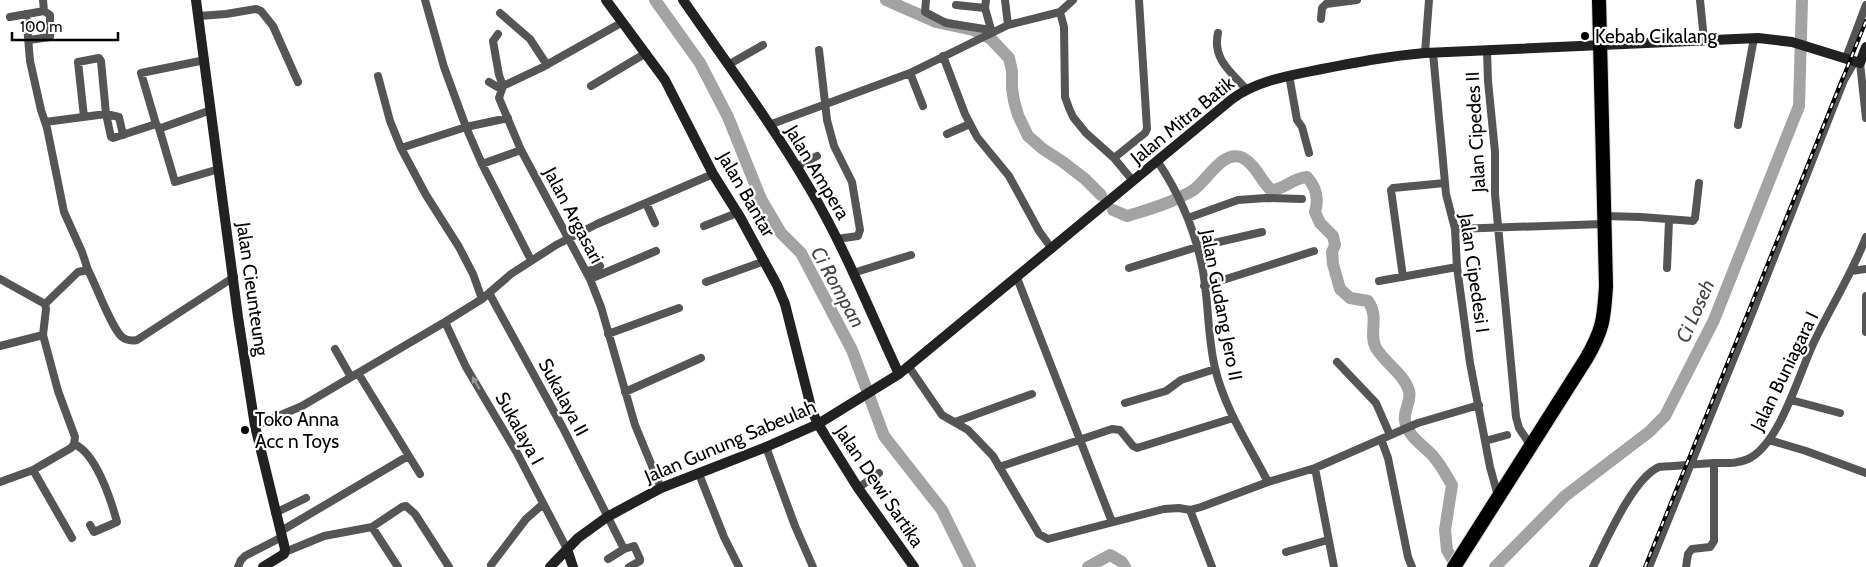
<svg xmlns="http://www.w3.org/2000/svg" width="1866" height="567" font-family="Cabin,sans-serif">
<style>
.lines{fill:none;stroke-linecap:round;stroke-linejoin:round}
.river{stroke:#a3a3a3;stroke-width:12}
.highway-casing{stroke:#dbdbdb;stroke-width:16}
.street{stroke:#555;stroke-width:8}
.secondary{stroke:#222;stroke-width:10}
.highway{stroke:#000;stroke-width:14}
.rail-casing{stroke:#000;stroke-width:4}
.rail{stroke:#fff;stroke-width:2;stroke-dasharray:5.5;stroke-linecap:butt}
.oneway{fill:#999}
.poi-dot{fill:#000;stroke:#fff;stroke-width:2}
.labels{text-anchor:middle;stroke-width:4.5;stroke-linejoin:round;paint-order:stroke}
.poi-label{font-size:19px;fill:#000;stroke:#fff;text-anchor:start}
.street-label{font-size:19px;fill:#000;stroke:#fff}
.water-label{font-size:20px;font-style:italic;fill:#444;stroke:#fff}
</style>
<rect width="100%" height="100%" fill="#fff"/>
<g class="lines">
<path class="river" d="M655 0 700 63 728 117 761 199 781 233 801 253 852 350 884 436 942 510 970 567
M886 0 936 22 973 30 991 39 1009 58 1012 71V88L1014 101 1018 115 1028 136 1043 149 1063 162 1085 179 1101 195
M1113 210 1127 216C1146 210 1167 205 1184 195 1189 193 1194 190 1197 187 1209 177 1224 149 1243 158 1256 165 1261 181 1271 190 1284 190 1292 178 1307 177 1316 187 1319 199 1315 212L1320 223 1333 236 1335 245 1332 252 1333 264 1340 289 1350 298 1368 301C1380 318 1368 333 1376 348 1385 363 1404 374 1409 391 1412 401 1403 410 1405 421 1408 437 1423 445 1433 456 1441 465 1446 475 1452 485L1445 530 1447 550 1457 567
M1088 567 1110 555 1122 562 1125 567
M1495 567 1565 496 1649 432 1665 416 1714 320 1799 106 1802 0"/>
<defs>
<path id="highway" d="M1454 567 1586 359C1603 330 1604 319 1606 286L1599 0"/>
</defs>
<use href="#highway" class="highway-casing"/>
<path class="street" d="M43 0 44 11
M425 0 444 67 466 127 482 164 531 260
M926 0 925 12 946 23 991 30
M986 0 985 8 992 33
M1005 0 1008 25
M1700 0 1704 40
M956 5 985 8
M1060 12 1064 27 1065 97 1069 108 1073 117 1086 133 1114 158 1133 181
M500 13 530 39 547 65
M26 14 30 61 41 110 47 128 64 212 82 252 88 270
M199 16 226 14 256 9 261 11 273 26 298 82
M10 17 44 11 50 15V37L29 40
M1321 19 1322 8 1326 4 1357 0
M621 23 541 68 503 86 499 98 521 150 590 279 601 307 635 425 661 488
M1218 33C1212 59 1231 72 1247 90
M498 34 493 41 499 75 503 86
M819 50 827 120 834 146 852 182 860 230 858 236 837 239
M1487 51 1488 81 1495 152V194L1516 417 1519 428 1531 446
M1425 53 1429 0
M1433 53 1446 194 1455 229 1457 267 1470 363 1490 467 1498 496
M943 56 965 114 977 137 1009 176 1039 231 1052 249
M1846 58 1866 5
M1860 63 1866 118
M728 65 763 45
M910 73 923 106
M1289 75 1297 120 1302 127 1309 153
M378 76 390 121 401 148
M489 82 501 89
M591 86 646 53
M84 117 78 62 99 58 101 61 106 114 111 137 113 138 156 124 159 128H161L211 110
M45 122 106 114 119 117 123 135
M156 124 141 73 205 60
M769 125 910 73 1008 25 1060 12 1073 0
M1738 125 1754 38
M159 128 175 182 219 169
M947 134 970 124
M1114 158 1145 133 1147 129 1139 0
M1158 162C1180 195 1194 227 1202 266 1209 300 1207 335 1215 368 1225 410 1249 445 1268 482
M482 164 521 150
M796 167 817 156
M646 203 655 223
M1604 216 1641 217 1693 221 1695 218 1699 183
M1188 218 1238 200 1266 198 1302 199
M704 226 737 213
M1455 229 1604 224
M1129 268 1197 247 1262 232
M1667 268 1669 221
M1851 271 1866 269
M587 272 600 266
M853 273 911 255
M1403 277 1391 190 1393 188 1445 183
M1017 278 1112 522
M0 279 45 304 46 309 43 335 58 391 75 437 74 444 71 448 33 470 0 482
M590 279 656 251
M1379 281 1457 267
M706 282 765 261
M1204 286 1314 251
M489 293 563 428 624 549 634 546 640 559V561L629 567
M1866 296V332
M482 299 473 274 459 247 426 195 401 148 466 127 508 118
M45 304 78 272 88 270C96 285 111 327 122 337 127 341 132 341 137 340L234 277
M445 322 466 367 517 453 567 549
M608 334 679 308
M0 346 43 335
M335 349 351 377
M1337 362 1376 403 1390 435
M909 367 942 415 968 430 993 456 1039 534 1048 539 1164 509 1179 508 1190 510 1201 507 1268 482 1315 468 1418 423 1479 405
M358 373 420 474
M625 392 701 358
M1791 400 1840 413
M1125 403 1166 391 1181 380 1215 369
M955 422 1032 394
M255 426 302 406 445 322 482 299 511 274 556 245 597 224 713 174
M1381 439 1388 458 1408 557 1412 567
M1769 440 1806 451 1866 473
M1485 441 1507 435
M74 444C96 453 111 500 117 522L94 532 90 525
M766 447 795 526 813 567
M999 467 1112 429 1120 430 1133 446 1137 448 1233 418
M1315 468 1334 567
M33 470 72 538
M699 474 724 537 739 567
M858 488 879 473
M1190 510 1212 567
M275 513 306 498
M372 527 402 507 406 506 415 514 449 567
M281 531 408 456
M285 552 324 536 372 527 398 567
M1286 552 1328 540
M608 559 624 549
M491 565 526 519 543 504
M238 567 241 560 245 556 282 537
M1593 567C1606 541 1633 478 1659 467 1677 466 1696 464 1715 463 1727 463 1737 464 1748 459 1780 444 1799 373 1814 342 1831 306 1852 274 1866 237
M1649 567 1749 321 1844 80 1855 61
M1686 567 1688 554 1692 549 1710 547 1714 541V463"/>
<path class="secondary" d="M196 0 238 317 255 426 285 549 284 554 263 567
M606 0 665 80 713 174 740 217 777 285 785 304 812 411 818 424 858 488 914 567
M683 0C726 62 772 124 810 189 845 248 870 312 899 374
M567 549 573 567
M550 567 578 538 607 517 661 488 766 447 818 424 899 374 1232 99C1258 80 1292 75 1322 69 1358 62 1389 56 1425 53L1758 38 1792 42 1860 63 1866 47"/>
<use href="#highway" class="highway"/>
<defs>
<path id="rail" d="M1645 567 1866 21"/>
</defs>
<use href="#rail" class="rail-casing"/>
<use href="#rail" class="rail"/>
</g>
<defs><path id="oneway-solid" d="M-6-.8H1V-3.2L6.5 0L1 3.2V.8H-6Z" transform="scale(1.25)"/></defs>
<use class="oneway" href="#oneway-solid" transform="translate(476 383) rotate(-120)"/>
<g class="poi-dot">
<circle cx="1585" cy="36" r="5"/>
<circle cx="245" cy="430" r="5"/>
</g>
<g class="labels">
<g class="poi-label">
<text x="1595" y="43">Kebab Cikalang</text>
<text x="255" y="426">Toko Anna<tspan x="255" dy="22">Acc n Toys</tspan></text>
</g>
<g class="street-label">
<text transform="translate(1182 120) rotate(-39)" y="7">Jalan Mitra Batik</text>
<text transform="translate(1475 132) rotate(-93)" y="7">Jalan Cipedes II</text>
<text transform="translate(818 172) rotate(59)" y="7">Jalan Ampera</text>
<text transform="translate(747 194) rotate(60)" y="7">Jalan Bantar</text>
<text transform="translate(574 215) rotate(62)" y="7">Jalan Argasari</text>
<text transform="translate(1475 273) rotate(82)" y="7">Jalan Cipedesi I</text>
<text transform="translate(253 289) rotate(82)" y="7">Jalan Cieunteung</text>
<text transform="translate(1222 305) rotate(79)" y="7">Jalan Gudang Jero II</text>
<text transform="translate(1784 371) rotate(-64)" y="7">Jalan Buniagara I</text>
<text transform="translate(564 397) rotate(62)" y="7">Sukalaya II</text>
<text transform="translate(520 428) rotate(61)" y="7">Sukalaya I</text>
<text transform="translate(730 441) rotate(-23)" y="7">Jalan Gunung Sabeulah</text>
<text transform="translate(880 486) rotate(56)" y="7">Jalan Dewi Sartika</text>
</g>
<g class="water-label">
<text transform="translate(838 287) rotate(61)" y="7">Ci Rompan</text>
<text transform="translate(1695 311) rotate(-66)" y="7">Ci Loseh</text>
</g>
</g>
<path d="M12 32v8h106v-8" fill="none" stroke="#000000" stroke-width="2.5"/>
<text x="20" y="32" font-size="15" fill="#000000" stroke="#ffffff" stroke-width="4" paint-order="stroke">100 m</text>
</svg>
